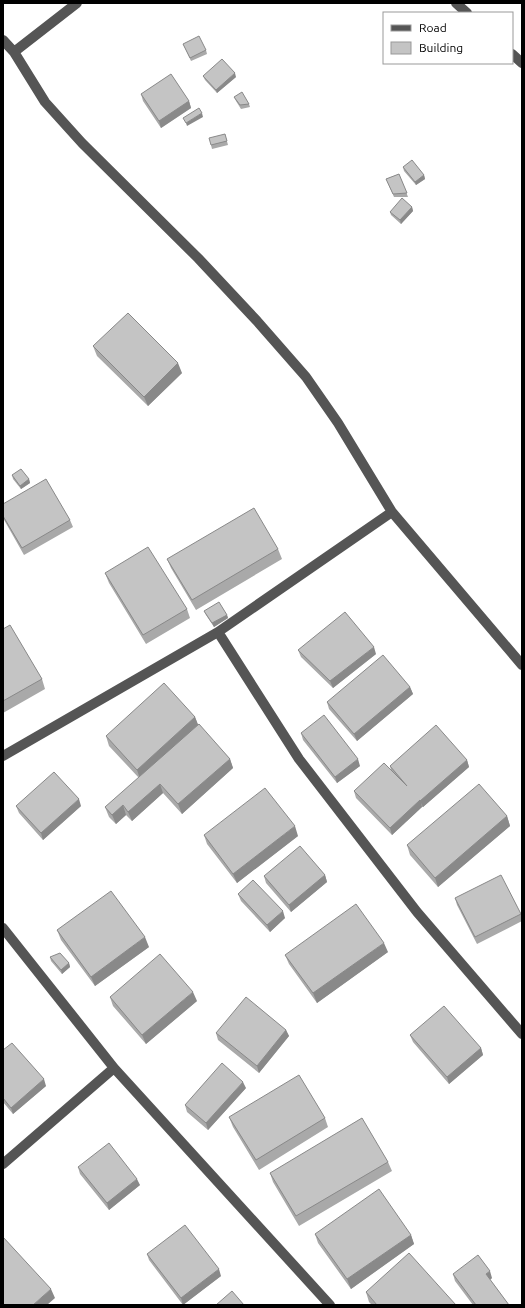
<svg xmlns="http://www.w3.org/2000/svg" width="525" height="1308" font-family="Ubuntu,sans-serif">
<style>
.lines{fill:none;stroke-linecap:round;stroke-linejoin:round}
.minor{stroke:#555;stroke-width:10}
.wall{fill:#a9a9a9}
.shaded-wall{fill:#898989}
.building{fill:#c4c4c4;stroke:#898989}
</style>
<rect width="100%" height="100%" fill="#fff"/>
<g class="lines">
<path class="minor" d="M456 3 467 13
M3 40 14 52 45 102 82 143 198 258 257 321 306 377 338 423 392 512 522 665
M14 52 77 3
M512 54 522 63
M218 632 299 759 417 912 522 1034
M3 756 218 632 392 512
M3 928 114 1068 330 1305
M3 1164 114 1068"/>
</g>
<path class="wall" d="M183 44 206 50 207 54 191 61Z
M203 76 236 77 217 93 205 80Z
M141 94 189 101 191 108 161 128 143 101Z
M234 97 249 104 250 107 241 109 236 101Z
M225 134 228 145 212 149 211 145Z
M403 167 424 175 425 179 416 185 404 171Z
M399 174 408 197H394L386 179Z
M412 207 413 211 401 224 391 215 390 212Z
M93 346 182 373 148 406 97 356Z
M12 475 29 479 30 483 21 489 13 479Z
M3 504 70 520 73 527 24 555 3 518Z
M278 549 282 559 196 610 171 568 167 559Z
M105 573 187 609 190 618 146 644 109 583Z
M204 611 227 615 228 618 214 627 206 615Z
M3 629 42 679 45 689 3 713Z
M298 650 376 654 333 688 301 657Z
M410 687 413 694 357 741 329 709 327 702Z
M195 717 198 725 230 759 233 768 182 814 163 793 132 821 126 815 116 824 109 817 105 807 139 778 109 746 106 736Z
M301 733 360 766 337 783 303 740Z
M467 760 469 767 423 807H422L392 835 356 798 354 791 391 770 390 766Z
M16 806H81L43 840 19 813Z
M507 816 510 826 438 887 410 855 407 845Z
M204 835 298 836 237 883 207 844Z
M325 875 327 882 291 912 266 883 264 876Z
M238 894 285 918 270 932 241 901Z
M455 898 521 914 522 917V921L477 944 457 905Z
M57 930 149 947 95 986 61 940Z
M388 952 317 1003 289 964 285 955Z
M50 957 69 963 70 967 62 974 51 961Z
M110 997 197 1001 146 1044 113 1006Z
M286 1030 289 1036 259 1073 218 1040 216 1033Z
M410 1035 481 1048 483 1055 449 1084 413 1042Z
M3 1050 46 1086 13 1114 3 1102Z
M246 1088 208 1130 187 1112 185 1105Z
M229 1117 325 1118 328 1127 259 1170 233 1127Z
M388 1162 392 1171 299 1226 273 1182 270 1173Z
M78 1167 140 1185 109 1210 80 1174Z
M315 1234 411 1235 414 1244 351 1289 318 1243Z
M147 1254 221 1276 183 1305 149 1260Z
M453 1274 492 1278 490 1280 509 1305H473L455 1281Z
M366 1292 456 1305H372L369 1302Z"/>
<path class="shaded-wall" d="M235 73 236 77 217 93 216 90Z
M189 101 191 108 161 128 159 121Z
M202 113 203 117 187 126 186 123Z
M424 175 425 179 416 185 415 182Z
M412 207 413 211 401 224 400 220Z
M178 363 182 373 148 406 144 397Z
M29 479 30 483 21 489 20 486Z
M227 615 228 618 214 627 212 623Z
M374 647 376 654 333 688 330 681Z
M410 687 413 694 357 741 354 734Z
M195 717 199 727 140 779 137 770Z
M230 759 233 768 182 814 178 804Z
M358 759 360 766 337 783 335 777Z
M467 760 469 767 423 807 420 801Z
M160 784 163 793 132 821 128 812Z
M79 799 81 806 43 840 41 833Z
M420 800 422 807 392 835 390 828Z
M123 805 126 815 116 824 112 815Z
M507 816 510 826 438 887 435 878Z
M295 826 298 836 237 883 233 874Z
M325 875 327 882 291 912 289 905Z
M283 911 285 918 270 932 267 925Z
M145 937 149 947 95 986 91 977Z
M384 943 388 952 317 1003 313 993Z
M69 963 70 967 62 974 61 970Z
M193 992 197 1001 146 1044 142 1035Z
M286 1030 289 1036 259 1073 257 1066Z
M481 1048 483 1055 449 1084 447 1077Z
M44 1079 46 1086 13 1114 11 1108Z
M243 1082 246 1088 208 1130 206 1123Z
M137 1179 140 1185 109 1210 107 1203Z
M411 1235 414 1244 351 1289 347 1279Z
M219 1269 221 1276 183 1305 181 1298Z
M490 1271 492 1278 488 1281 486 1274Z
M51 1289 55 1298 47 1305H33Z"/>
<path class="building" d="M199 36 206 50 190 58 183 44Z
M222 59 235 73 216 90 203 76Z
M171 74 189 101 159 121 141 94Z
M242 92 249 104 240 105 234 97Z
M199 108 202 113 186 123 183 118Z
M225 134 227 141 211 145 209 138Z
M412 160 424 175 415 182 403 167Z
M399 174 407 193 393 194 386 179Z
M402 198 412 207 400 220 390 212Z
M128 313 178 363 144 397 93 346Z
M21 469 29 479 20 486 12 475Z
M46 479 70 520 22 548 3 516V504Z
M254 508 278 549 192 600 167 559Z
M148 547 187 609 143 635 105 573Z
M219 602 227 615 212 623 204 611Z
M345 612 374 647 330 681 298 650Z
M10 625 42 679 3 701V629Z
M383 655 410 687 354 734 327 702Z
M164 683 195 717 137 770 106 736Z
M324 715 358 759 335 777 301 733Z
M199 724 230 759 178 804 160 784 128 812 123 805 112 815 105 807Z
M436 725 467 760 420 801V800L390 828 354 791 384 763 407 786 390 766Z
M54 772 79 799 41 833 16 806Z
M479 784 507 816 435 878 407 845Z
M265 788 295 826 233 874 204 835Z
M300 846 325 875 289 905 264 876Z
M501 875 521 914 475 937 455 898Z
M253 880 283 911 267 925 238 894Z
M111 891 145 937 91 977 57 930Z
M356 904 384 943 313 993 285 955Z
M60 953 69 963 61 970 50 957Z
M160 954 193 992 142 1035 110 997Z
M246 997 286 1030 257 1066 216 1033Z
M444 1006 481 1048 447 1077 410 1035Z
M12 1043 44 1079 11 1108 3 1098V1050Z
M222 1063 243 1082 206 1123 185 1105Z
M299 1075 325 1118 256 1160 229 1117Z
M362 1118 388 1162 296 1216 270 1173Z
M109 1143 137 1179 107 1203 78 1167Z
M379 1189 411 1235 347 1279 315 1234Z
M185 1225 219 1269 181 1298 147 1254Z
M3 1237 51 1289 33 1305H3Z
M409 1253 456 1305H377L366 1292Z
M478 1255 490 1271 486 1274 509 1305H476L453 1274Z
M232 1291 244 1305H216Z"/>
<rect width="525" height="1308" fill="none" stroke="#000000" stroke-width="8"/>
<rect x="383" y="12" width="130" height="52" fill="#ffffff" stroke="#999999"/>
<rect x="391" y="25" width="20" height="6" fill="#555555" stroke="#999999"/>
<text x="419" y="32" font-size="12" fill="#000000">Road</text>
<rect x="391" y="42" width="20" height="12" fill="#c4c4c4" stroke="#999999"/>
<text x="419" y="52" font-size="12" fill="#000000">Building</text>
</svg>
